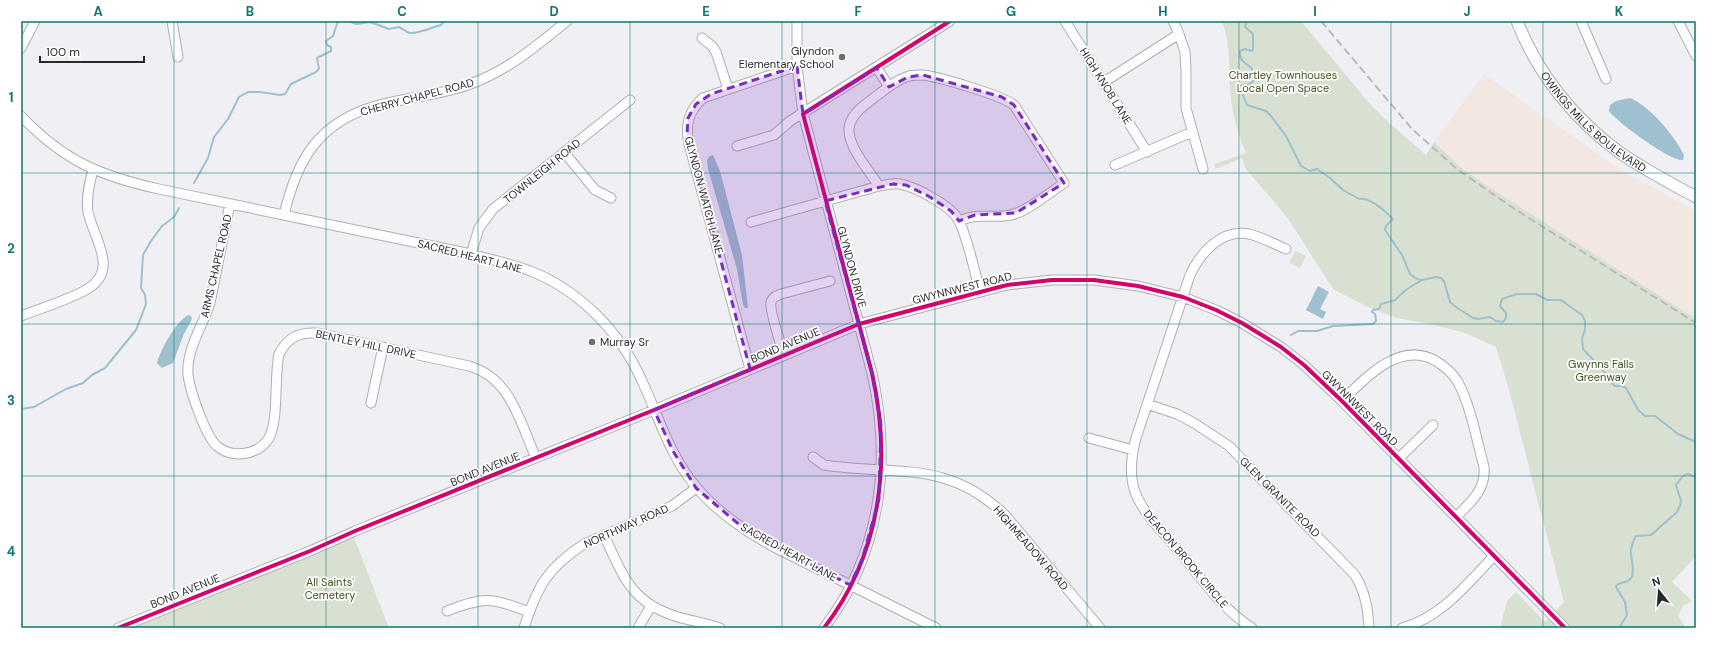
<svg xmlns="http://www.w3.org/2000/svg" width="1717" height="649" font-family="'DM Sans',sans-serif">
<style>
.industrial{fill:#f3e7e2}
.green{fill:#d8e0d1}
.water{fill:#9ec0cf}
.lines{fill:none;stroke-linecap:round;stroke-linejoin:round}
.stream{stroke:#9ec0cf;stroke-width:2}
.minor-casing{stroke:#b0b0b3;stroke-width:11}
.major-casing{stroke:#b0b0b3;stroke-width:13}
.minor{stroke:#fdfdfd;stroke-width:9}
.major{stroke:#fdfdfd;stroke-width:11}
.rail{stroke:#bbbbbd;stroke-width:2;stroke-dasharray:8 4;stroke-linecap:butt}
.cycleway-casing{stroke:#fff;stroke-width:6}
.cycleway{stroke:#d6006c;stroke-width:4}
.marked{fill:#7b2cbf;fill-opacity:0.2;stroke:#7b2cbf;stroke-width:3;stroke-dasharray:8 5;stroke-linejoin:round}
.grid{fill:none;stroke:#0f766e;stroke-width:1;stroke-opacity:0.55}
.poi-dot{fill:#6e6e72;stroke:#fff;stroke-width:1.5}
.labels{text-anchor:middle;stroke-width:3.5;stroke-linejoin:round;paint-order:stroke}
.poi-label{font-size:11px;fill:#29292c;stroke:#fff;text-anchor:end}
.park-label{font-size:11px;fill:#3c541b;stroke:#fff}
.street-label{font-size:11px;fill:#29292c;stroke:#fff}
.neatline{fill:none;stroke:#0f766e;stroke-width:1.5}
.grid-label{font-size:13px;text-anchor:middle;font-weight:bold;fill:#0f766e}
</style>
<rect width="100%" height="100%" fill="#efeff4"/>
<path class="industrial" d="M1484 74 1621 170 1696 211V319L1495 191 1449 157 1434 142Z"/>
<path class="green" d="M1222 21H1301L1370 104 1388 122 1426 155 1434 142 1463 169 1495 191 1696 319V556L1672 582 1692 601 1683 606 1678 615 1686 628H1500L1507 601 1516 592 1545 622 1564 602 1509 390 1496 347 1465 333 1431 324 1396 318 1366 306 1333 289 1287 217 1245 168 1242 158 1215 169V164L1246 153C1240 138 1234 122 1232 106 1227 75 1233 52 1222 21Z
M1295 251 1306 256 1300 268 1289 263Z
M353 535 389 628H127Z"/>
<path class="water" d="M1630 98C1651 107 1674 135 1684 155L1683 160C1671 162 1617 122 1609 111L1610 105 1616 101Z
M713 155 720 171 742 255 748 308H745L743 305 737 269 708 169 707 160 710 156Z
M1318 286 1329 292 1320 309 1326 312 1323 319 1306 310Z
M189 315 191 316 192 319 183 336 173 363 162 368 157 363C160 351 177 319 189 315Z"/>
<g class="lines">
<path class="stream" d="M349 21 356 24 370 22 389 29 399 27C403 29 406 32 410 33 418 34 433 27 441 25L444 21
M1247 21 1245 27 1253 34V49L1252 51 1245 49 1240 51C1239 62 1246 62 1252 69L1255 79 1250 84 1240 86 1238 88 1243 95 1247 105 1266 111 1271 116 1286 136 1301 166 1310 171 1317 169 1330 178 1343 190 1359 199C1370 197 1386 212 1393 219L1386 226 1385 230 1402 255 1410 274 1417 279 1422 280 1436 277 1441 278 1444 281 1450 302 1456 307 1473 318 1478 319 1490 317 1496 321 1503 322 1506 318V313L1500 306 1502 299 1517 294H1536L1547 300H1561L1582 315 1585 321V330L1582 338 1583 349 1601 368 1612 383 1615 386H1622L1626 388 1638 410 1645 416H1655L1678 434 1696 442
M194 183 208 158 214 137 228 119 239 97 248 92H260L280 95 285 94 291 84 316 72 319 69 317 58 331 51V47L327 45 326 41 333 36 338 21
M1291 335 1298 331H1317L1333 326 1373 324 1376 321 1375 314 1372 312 1373 310 1379 309 1381 304 1395 300 1407 289 1422 280
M21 409 34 407 66 389 83 383 92 375 105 368 136 330 146 304 145 295 141 288 143 255 151 241 162 226 174 217 179 208
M1619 628 1627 615 1625 602 1616 587 1618 584 1628 581 1632 577C1636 559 1625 556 1636 536L1651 535 1677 512 1680 506 1681 501 1676 485 1683 476 1688 474 1696 477"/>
<defs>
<path id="minor" d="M172 21 178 57
M797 21V66L803 114 872 373C892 462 881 554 824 628
M1065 21 1147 152
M1173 21 1179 34 1185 52 1186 70V108L1203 169
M1581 21 1606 79
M1678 21 1696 56
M702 38 712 46 716 52 728 89
M21 48 35 21
M877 68 889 87
M1104 82 1179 34
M21 116C64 161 100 176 159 189L471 254C492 260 513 264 533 272 581 292 621 333 642 381 659 417 670 457 697 488 718 513 745 531 774 547L936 628
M737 146 774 135 790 121 950 21
M564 152 595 190 611 198
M1115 165 1192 132
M879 186C870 172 850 149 849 132 848 118 860 108 870 101 882 92 895 80 909 76 914 75 919 75 924 75 942 78 1001 95 1014 105L1064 183C1051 192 1026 212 1011 215 991 219 979 212 959 221
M230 204 210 303C203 326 186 349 188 375 190 391 206 438 218 447 226 453 237 455 247 453 256 451 264 446 269 438 279 419 274 377 279 354 288 337 299 332 317 333L469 366C511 378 520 422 536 458
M284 215C297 159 319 121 379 105 407 98 437 95 465 86 506 72 534 48 567 21
M751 222 879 186C886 185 893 183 900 184 916 187 952 206 959 221 968 239 974 270 980 291
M471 254 479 228 493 209 630 100
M21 316C41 308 72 299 89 288 119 269 93 237 88 212 86 197 89 184 93 170
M784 355C781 345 769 310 771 302 773 297 776 296 781 294L830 281
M750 369 689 144C685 126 688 111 703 98L797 66
M1342 401C1365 378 1400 340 1436 361 1444 366 1453 374 1458 382 1471 407 1477 441 1484 467 1486 490 1471 502 1456 517
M371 403 383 347
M1147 404 1177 414 1194 423 1229 446 1355 575C1365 592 1368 608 1369 628
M1089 438 1133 450
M813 457 824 465C896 476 947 459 1005 515L1100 628
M1398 459 1433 425
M604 535C623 576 631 603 678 617 692 621 706 623 720 628
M447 611C486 596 491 598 529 612
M118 628 310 551 355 531 654 410 859 324 1007 285 1052 280H1094L1138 286 1183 297 1216 310 1242 323 1281 347 1304 365 1342 401 1565 628
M524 628C537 587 547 568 584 544L672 506 696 488
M638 628 651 606
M1252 628C1222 609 1201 578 1179 551 1164 533 1144 515 1135 492 1129 474 1131 456 1136 438L1190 275C1201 252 1221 229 1249 234 1262 237 1274 244 1286 249
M1402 628C1441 618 1467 584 1494 556"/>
<g id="major">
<path id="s1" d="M1517 21C1537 73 1574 119 1619 152 1643 169 1670 183 1696 197"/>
</g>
</defs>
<use href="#minor" class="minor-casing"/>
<use href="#major" class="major-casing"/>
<use href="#minor" class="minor"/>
<use href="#major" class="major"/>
<path class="rail" d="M1321 21 1412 129 1457 169 1516 210 1696 323"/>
<defs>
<path id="cycleway" d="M118 628 310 551 355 531 654 410 859 324 1007 285 1052 280H1094L1138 286 1183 297 1216 310 1242 323 1281 347 1304 365 1342 401 1565 628
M824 628C881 554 892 462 872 373L803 114 950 21"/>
</defs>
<use href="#cycleway" class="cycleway-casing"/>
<use href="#cycleway" class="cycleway"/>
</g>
<path class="marked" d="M797 66 803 114 877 68 889 87 908 77 923 75 1002 97 1014 105 1064 183 1016 213 975 215 959 221 951 211 930 197 906 185 893 184 825 201 872 373 881 424 879 499 862 560 850 585 748 532 696 488 673 451 654 410 750 369 687 135 688 118 696 104 711 94Z"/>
<path class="grid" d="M174 21V628M326 21V628M478 21V628M630 21V628M782 21V628M935 21V628M1087 21V628M1239 21V628M1391 21V628M1543 21V628M21 173H1696M21 324H1696M21 476H1696"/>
<g class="poi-dot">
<circle cx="842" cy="57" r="4"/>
<circle cx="592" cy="342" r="4"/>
</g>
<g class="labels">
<g class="poi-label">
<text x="834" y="55">Glyndon<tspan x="834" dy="13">Elementary School</tspan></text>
<text x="600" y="346" text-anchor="start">Murray Sr</text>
</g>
<g class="park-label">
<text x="1283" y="79">Chartley Townhouses<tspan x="1283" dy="13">Local Open Space</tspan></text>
<text x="1601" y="368">Gwynns Falls<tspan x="1601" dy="13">Greenway</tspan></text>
<text x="330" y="586">All Saints'<tspan x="330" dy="13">Cemetery</tspan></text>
</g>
<g class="street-label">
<text transform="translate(1106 86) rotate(58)" y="4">HIGH KNOB LANE</text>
<text transform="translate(417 97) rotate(-15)" y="4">CHERRY CHAPEL ROAD</text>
<text dy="4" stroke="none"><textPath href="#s1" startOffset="129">OWINGS MILLS BOULEVARD</textPath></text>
<text transform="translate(542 171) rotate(-39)" y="4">TOWNLEIGH ROAD</text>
<text transform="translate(704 195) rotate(75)" y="4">GLYNDON WATCH LANE</text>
<text transform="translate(470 256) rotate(14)" y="4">SACRED HEART LANE</text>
<text transform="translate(216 266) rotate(-77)" y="4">ARMS CHAPEL ROAD</text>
<text transform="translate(852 267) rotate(75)" y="4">GLYNDON DRIVE</text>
<text transform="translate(962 288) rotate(-14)" y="4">GWYNNWEST ROAD</text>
<text transform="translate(366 344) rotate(12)" y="4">BENTLEY HILL DRIVE</text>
<text transform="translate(785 345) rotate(-23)" y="4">BOND AVENUE</text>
<text transform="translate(1360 408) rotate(45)" y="4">GWYNNWEST ROAD</text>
<text transform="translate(485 469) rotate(-22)" y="4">BOND AVENUE</text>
<text transform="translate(1280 497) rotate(45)" y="4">GLEN GRANITE ROAD</text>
<text transform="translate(626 526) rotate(-24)" y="4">NORTHWAY ROAD</text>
<text transform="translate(1031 548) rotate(49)" y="4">HIGHMEADOW ROAD</text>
<text transform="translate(789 552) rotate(29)" y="4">SACRED HEART LANE</text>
<text transform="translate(1186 559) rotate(50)" y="4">DEACON BROOK CIRCLE</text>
<text transform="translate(185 591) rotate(-22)" y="4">BOND AVENUE</text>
</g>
</g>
<rect width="1717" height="649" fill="none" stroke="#ffffff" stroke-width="44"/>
<g transform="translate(1659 591) rotate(343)" stroke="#ffffff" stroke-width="3" paint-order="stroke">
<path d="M0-3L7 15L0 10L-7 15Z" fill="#29292c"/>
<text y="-6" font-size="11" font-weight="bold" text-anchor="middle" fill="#29292c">N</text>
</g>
<path d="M40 56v6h104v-6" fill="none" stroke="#29292c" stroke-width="2"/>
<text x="46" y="56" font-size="12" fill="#29292c" stroke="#ffffff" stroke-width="3" paint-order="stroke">100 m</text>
<rect x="22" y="22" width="1673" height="605" class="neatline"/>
<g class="grid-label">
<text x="98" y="16">A</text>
<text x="250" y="16">B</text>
<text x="402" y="16">C</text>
<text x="554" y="16">D</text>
<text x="706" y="16">E</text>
<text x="858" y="16">F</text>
<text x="1011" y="16">G</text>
<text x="1163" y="16">H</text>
<text x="1315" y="16">I</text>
<text x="1467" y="16">J</text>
<text x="1619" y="16">K</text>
<text x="11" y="102">1</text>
<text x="11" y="253">2</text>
<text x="11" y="405">3</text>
<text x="11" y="556">4</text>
</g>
</svg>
